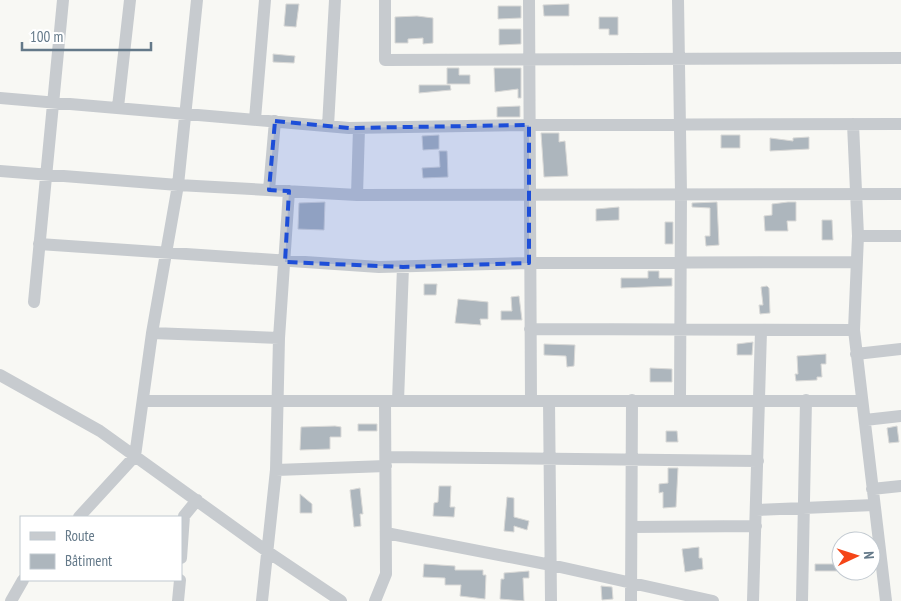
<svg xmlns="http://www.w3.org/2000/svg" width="901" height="601" font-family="'PT Sans Narrow',sans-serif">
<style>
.building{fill:#adb6bd;stroke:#d9d9d7}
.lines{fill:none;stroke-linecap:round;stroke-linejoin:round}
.minor{stroke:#c7cbcf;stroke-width:12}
.marked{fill:#1d4ed8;fill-opacity:0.2;stroke:#1d4ed8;stroke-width:4;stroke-dasharray:10 6;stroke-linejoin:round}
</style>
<rect width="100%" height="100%" fill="#f8f8f4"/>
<path class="building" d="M286 4H299L296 27 284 26Z
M569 4V16H544L543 5Z
M498 6H521V18L498 19Z
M417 16 433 18V43L423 44V38L408 39V43H395V17Z
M599 17H618V35H609V29H599Z
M499 29H521V44L499 45Z
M273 54 295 56 294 63 273 62Z
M447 68H459V75H470V84H447Z
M494 68H521V98H518V89L495 92Z
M419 85H450L451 90 419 93Z
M520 106V117H497V107Z
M541 133H559V142L565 141 568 176 544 177Z
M439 135V149L423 150 422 136Z
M721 135H740V148H721Z
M809 137V149L770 151V138L793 141V138Z
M439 151H447L448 177 423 178 422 168 440 167Z
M325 202 324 230 298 229 299 203Z
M717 202 719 245 706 246 705 236H710V208L692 207V203Z
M788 202H796V221H787L788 231H765L764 216 772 215V204Z
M619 207V220L596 221V209Z
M822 220H832L833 240H822Z
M665 222H673V244H665Z
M648 271H659V278H672V286L621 288V278H648Z
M424 284H437L436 295H424Z
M767 286 769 288 770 313 760 314 759 305H763L761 287Z
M519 296 522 320H501V311H512L511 297Z
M458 299 488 302V319H480L481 325 455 323Z
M753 342 752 355H737V344Z
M544 344 575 345 574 366 567 367 566 356 544 355Z
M826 354V364H821L822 377H817V380L796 381 795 374H798L797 356Z
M650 368 672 369V382H650Z
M358 424H377V431H358Z
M335 426 341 427V437H330V449L300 450 301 427Z
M897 426 899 442 889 443 887 428Z
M666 431H677L678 442H666Z
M668 468H678L676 507 663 508V492L659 493V484L668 483Z
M439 486H451L450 507H455L454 517 433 516 434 503 438 502Z
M360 488 363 514H360L361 526 354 527 350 490Z
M300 494 312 504V513H300Z
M507 497 514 498V517L529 521 527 530 514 526V532L504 531Z
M699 547V558H702L703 569 685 572 682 549Z
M424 564 455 566V570H483V575H486L485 599 460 596 461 585H445V578L423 577Z
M815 564H841V571H815Z
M529 571V578H523L524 601 500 599 501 579H504V573Z
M601 586 612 587 613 599 602 600Z"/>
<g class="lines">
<path class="minor" d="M385 0V60L901 58
M529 0 531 401
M678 0 681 193 680 400
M0 98 349 128 529 125 901 124
M118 107 130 0
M255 119 265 0
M853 124 858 236 854 330 886 601
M328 126 335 0
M0 171 178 185 357 195 901 194
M269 190 275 121
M357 195 359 128
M858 236H901
M39 244 379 267 529 263 857 262
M34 302 63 0
M530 329 854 330
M152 333 279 338
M856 354 901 349
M0 375 100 431 268 552 341 601
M144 401H862
M398 401 403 267
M549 401 551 601
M865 420 901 416
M386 457 758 461
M276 470 386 466
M872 489 901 486
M756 510 874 505
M79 517 135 456 152 333 178 185 197 0
M632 527 756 526
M386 533 551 565 713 601
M181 558 184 516 197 500
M11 601 23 580
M178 601 180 580
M262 601 276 470 279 338 289 191
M375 601 386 574 385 401
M631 601 632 400
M753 601 761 331
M802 601 806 400"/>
</g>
<path class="marked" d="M275 121 349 128 529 125V263L403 267 285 262 289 191 269 190Z"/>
<rect x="20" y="516" width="162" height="65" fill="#ffffff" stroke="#c1c9d0"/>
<rect x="30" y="532" width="25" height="8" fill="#c7cbcf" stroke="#c1c9d0"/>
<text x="65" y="541" font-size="15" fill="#647989">Route</text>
<rect x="30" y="554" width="25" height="15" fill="#adb6bd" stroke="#c1c9d0"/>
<text x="65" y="566" font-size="15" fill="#647989">Bâtiment</text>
<g transform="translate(856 556) rotate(86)"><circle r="24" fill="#ffffff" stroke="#c1c9d0"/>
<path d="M0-4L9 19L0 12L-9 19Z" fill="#f54517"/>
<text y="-8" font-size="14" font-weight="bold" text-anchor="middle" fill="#647989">N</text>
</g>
<path d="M22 42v8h129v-8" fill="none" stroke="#647989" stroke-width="2.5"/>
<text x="30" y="42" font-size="15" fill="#647989" stroke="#ffffff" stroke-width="4" paint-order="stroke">100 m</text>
</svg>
